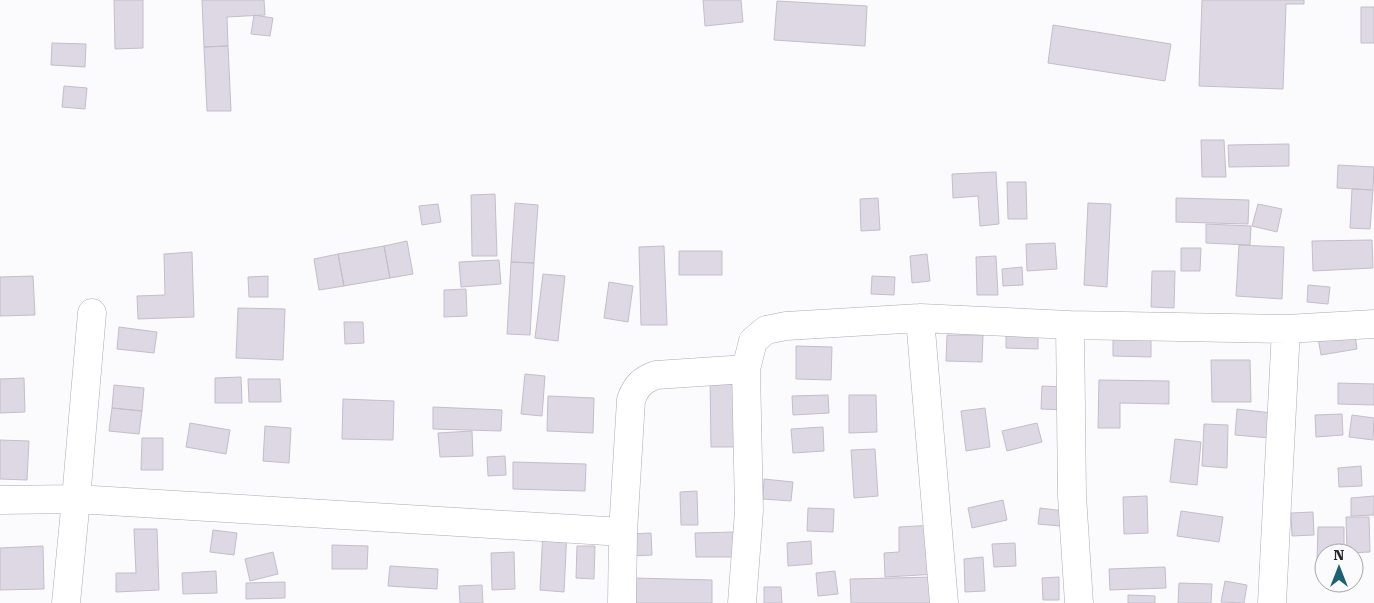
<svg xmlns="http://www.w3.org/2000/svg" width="1374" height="603" font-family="'Roboto Serif',serif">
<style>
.building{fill:#ddd8e3;stroke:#c3bec9}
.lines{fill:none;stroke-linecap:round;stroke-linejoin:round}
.minor-casing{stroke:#aaabb6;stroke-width:29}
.minor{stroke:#fff;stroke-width:28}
</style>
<rect width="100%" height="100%" fill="#fbfbfd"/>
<path class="building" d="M114 0H143V48L115 49Z
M202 0H264L265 15 227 17 228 46 204 47Z
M703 0H741L743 22 705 26Z
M1202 0H1304V4H1286L1283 89 1199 86Z
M777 1 867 6 865 46 774 40Z
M1361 7H1374V43H1361Z
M254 15 273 18 270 36 251 34Z
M1053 25 1171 44 1165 81 1048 63Z
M52 43 86 44 85 67 51 65Z
M228 46 231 111H207L204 47Z
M64 86 87 88 85 109 62 107Z
M1201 140H1224L1226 177H1202Z
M1289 144V166L1229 167 1228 145Z
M1338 165 1374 167 1373 190 1337 188Z
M996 172 999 224 980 226 978 196 953 198 952 174Z
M1007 182H1026L1027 219H1008Z
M1352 189 1373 190 1370 229 1350 228Z
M495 194 497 256H472L471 195Z
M878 198 880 230 861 231 860 199Z
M1176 198 1249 200 1248 224 1176 222Z
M515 203 538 205 534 263 511 262Z
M1088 203 1111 204 1107 287 1084 285Z
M438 204 441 222 422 225 419 206Z
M1258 204 1282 209 1277 232 1252 226Z
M1206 224 1251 226 1250 245 1206 243Z
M1372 240 1373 268 1313 271 1312 241Z
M407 241 413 274 390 278 384 246Z
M1055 243 1057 269 1027 271 1026 244Z
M1239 245 1284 247 1282 299 1236 296Z
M384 246 390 278 344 286 338 254Z
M664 246 667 325H641L639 247Z
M1181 248H1201L1200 271H1181Z
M679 251H722V275H679Z
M192 252 194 317 138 319 137 296 165 295 164 254Z
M338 254 344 286 319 290 314 259Z
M927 254 930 281 912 283 910 256Z
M996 256 998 295H977L976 257Z
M499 260 501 284 461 287 459 262Z
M511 262 534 263 530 335 507 334Z
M1022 267 1023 285 1003 286 1002 269Z
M1152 271H1175L1174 308 1151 307Z
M543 274 565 276 558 341 535 338Z
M33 276 35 315 0 316V277Z
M268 276V297H249L248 277Z
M872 276 895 277 894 295 871 294Z
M609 282 633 286 628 322 604 318Z
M1308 285 1330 287 1328 304 1307 302Z
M466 289 467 316 444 317V290Z
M238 308 285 309 283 360 236 358Z
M344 322H363L364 343 345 344Z
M119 327 157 332 154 353 117 349Z
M1354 327 1357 349 1321 355 1317 332Z
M1006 328 1038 329V349L1006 348Z
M1113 332 1151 333V357L1113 356Z
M947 335H983L982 362 946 361Z
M796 346 832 347 831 380 796 379Z
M1211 360H1250L1251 402H1212Z
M525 374 545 376 542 416 521 414Z
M241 377 242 403H215V378Z
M710 377H734L735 447H711Z
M24 378 25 412 0 413V379Z
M248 379H280L281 402H249Z
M1099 380 1169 381V404L1120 403V428H1098Z
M1338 383 1374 384V405L1338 404Z
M114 385 144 388 142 411 112 408Z
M1042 386 1069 387 1068 410 1041 409Z
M828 395 829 413 793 415 792 396Z
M849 395H876L877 432 849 433Z
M548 396 594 398 593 433 547 431Z
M343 399 394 401 393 440 342 439Z
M433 407 502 410 501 431 433 429Z
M112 408 142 411 139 434 109 431Z
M985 408 990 447 966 451 961 411Z
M1237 409 1272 413 1270 438 1235 435Z
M1342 414 1343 435 1316 437 1315 415Z
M1352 415 1374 418 1373 440 1349 437Z
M190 423 230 430 226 454 186 447Z
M1037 423 1042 442 1007 451 1002 431Z
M1204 424 1228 425 1227 468 1202 466Z
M265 426 291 428 289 463 263 461Z
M823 427 824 451 793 453 791 429Z
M472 431 473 456 440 457 438 433Z
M142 438H163V470H141Z
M1175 439 1201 442 1197 485 1170 482Z
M0 440 29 441 27 480 0 479Z
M875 449 878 496 854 498 851 450Z
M505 456 506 475 488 476 487 457Z
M513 462 586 464 585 491 513 489Z
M1361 466 1362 486 1339 487 1338 468Z
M764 479 793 482 791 501 763 499Z
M697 491 698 525H681L680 492Z
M1147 496 1148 533 1124 534 1123 497Z
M1374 496V515L1351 516V498Z
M1003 500 1007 520 972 528 968 508Z
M808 508 834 509 833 532 807 531Z
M1040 508 1072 512 1071 527 1038 524Z
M1181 511 1223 517 1219 542 1177 536Z
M1313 512 1314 535 1292 536 1291 513Z
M1346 517H1369L1370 552 1347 553Z
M935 525 938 574 885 577 884 553 899 552V527Z
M1318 527H1344V553H1324V561H1317Z
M134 529H157L159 590 116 592V573H136Z
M543 529 567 531 564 592 540 590Z
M213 530 237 533 234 555 210 552Z
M734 532V557H696L695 533Z
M651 533 652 555 632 556 631 534Z
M811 541 812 564 788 566 787 543Z
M1015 543 1016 566 994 567 992 544Z
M332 545 368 546 367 569H332Z
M43 546 44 589 0 590V548Z
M577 546H595L594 579 576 578Z
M273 552 278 574 250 581 245 559Z
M514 552 515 589 492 590 491 553Z
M983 557 985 591 965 592 964 559Z
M390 566 438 569 437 589 388 586Z
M1165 567 1166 588 1110 590 1109 569Z
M216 571 217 593 183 594 182 573Z
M835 571 838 594 818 596 816 573Z
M933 577 934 603H851L850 579Z
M1059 577V600H1043L1042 578Z
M634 578 712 580V603H633Z
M1225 581 1247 585 1244 603 1221 602Z
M285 582V598L246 599V583Z
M1179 583 1212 584 1211 603H1178Z
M482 585 483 603H460L459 586Z
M764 587H781L782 603H764Z
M1128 595 1155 596V603H1128Z"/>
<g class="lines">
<defs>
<path id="minor" d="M92 313 76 499 623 532
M920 318 944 603
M1070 325 1072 496 1079 603
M0 500 76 499 66 603
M622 603 623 532 631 400C636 386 642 380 656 375L746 369
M742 603 749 511 746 369 753 341 766 330 786 326 920 318 1070 325 1286 329 1374 324
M1272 603 1286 329"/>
</defs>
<use href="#minor" class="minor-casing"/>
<use href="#minor" class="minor"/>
</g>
<g transform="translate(1339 568)"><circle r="24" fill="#fbfbfd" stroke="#a6a6a9"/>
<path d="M0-4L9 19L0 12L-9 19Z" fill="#1a6171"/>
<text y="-8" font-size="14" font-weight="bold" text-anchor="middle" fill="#26272b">N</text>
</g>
</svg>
